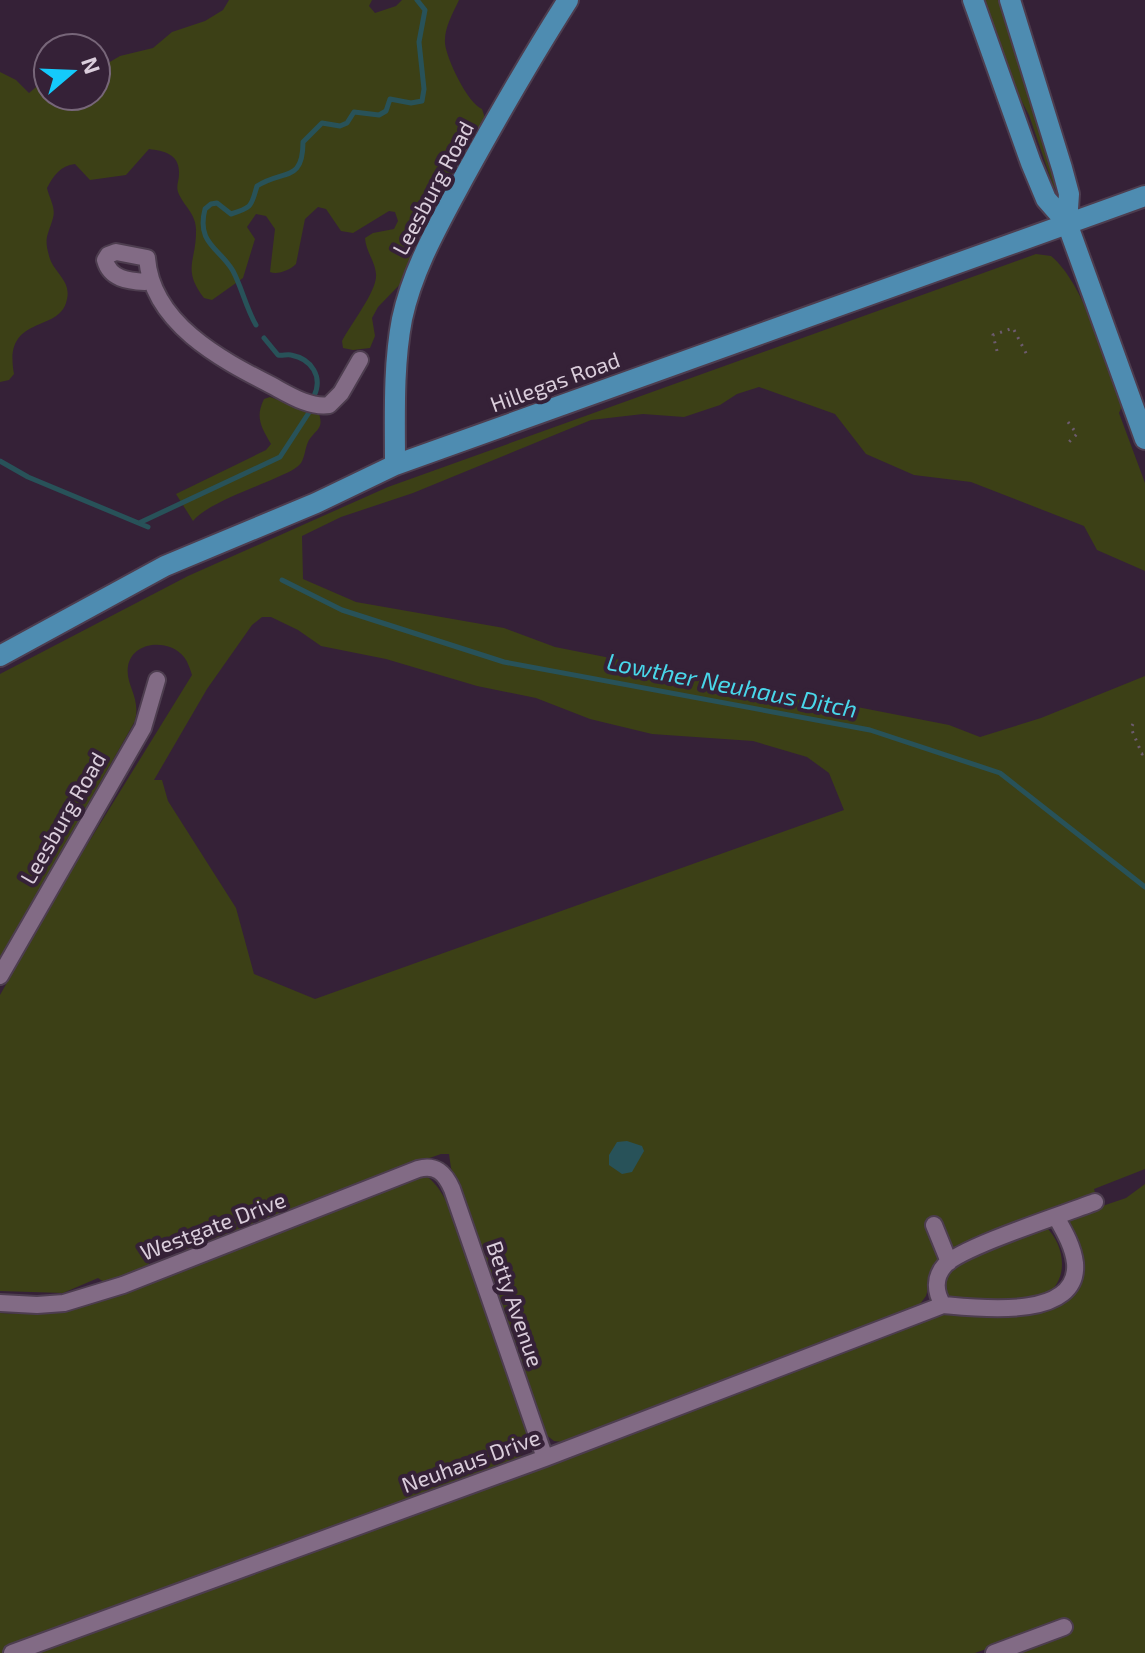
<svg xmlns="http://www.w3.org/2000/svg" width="1145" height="1653" font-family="'Exo 2',sans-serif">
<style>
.green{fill:#3c4016;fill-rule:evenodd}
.water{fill:#285259}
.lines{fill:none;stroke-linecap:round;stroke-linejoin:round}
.stream{stroke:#285259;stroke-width:5}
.minor-casing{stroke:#4d3d4f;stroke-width:20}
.major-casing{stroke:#4d3d4f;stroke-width:24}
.path{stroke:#6d5b6f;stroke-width:3;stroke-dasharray:2 6;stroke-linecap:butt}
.minor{stroke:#826b85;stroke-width:16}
.major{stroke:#4e8cb1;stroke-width:20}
.labels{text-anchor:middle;stroke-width:8;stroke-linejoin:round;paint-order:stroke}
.street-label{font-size:22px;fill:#dacddb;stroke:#352137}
.water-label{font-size:24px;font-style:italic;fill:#49d7ea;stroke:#352137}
</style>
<rect width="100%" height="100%" fill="#352137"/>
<path class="green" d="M229 0H372L369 6 375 13 396 6 402 0H459C453 13 444 28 445 43 446 58 468 104 482 109L486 121 467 159 442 190 419 240 409 275 378 307 372 318 375 336 370 348 353 350 343 348 342 341C350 325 378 290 376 274 375 261 366 252 365 238L373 233 394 229 398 221 395 212 389 211 353 233 341 231 326 209 318 207 305 219 296 264C290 270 278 275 270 272L275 229 266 216 256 214 247 227 255 239 243 278 212 300 204 298C182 269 196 262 196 232 197 214 184 207 178 192 176 185 179 181 179 174 180 154 164 151 149 149L126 175 90 180 75 164C60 166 54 175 47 188 49 198 56 207 53 218 48 236 43 237 50 259 56 275 73 282 66 303 56 333 3 315 14 374L9 380 0 382V72L16 80 29 93 48 77V96H96V70L120 56 153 48 172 32 205 21 223 10Z
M980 0H1004L1058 187 1054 188 1029 115 1000 60Z
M1036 254 1051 256C1085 284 1106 364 1122 406L1119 413 1145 483V571L1097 550 1084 526 971 482 914 475 866 454 835 414 759 387 737 394 720 405 684 417 643 414 591 420 413 493 341 517 302 536 303 579 356 602 504 628 555 647 716 679 778 697 847 705 949 725 980 737 1041 718 1145 676V1169L1094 1189 1096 1196 991 1233 929 1284 926 1296 914 1312 563 1442 554 1441 545 1434 495 1302H482L529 1434 528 1445 519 1459 22 1653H0V1313C43 1316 79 1307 119 1292L98 1278 63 1293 0 1291V995L61 887 192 675C190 669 188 662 184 657 170 639 133 640 128 666 125 686 141 696 135 721L0 960V674L188 576 388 487ZM262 617H271L298 630 321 646 386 659 477 686 536 698 590 719 652 734 753 741 807 757 829 773 844 810 315 999 254 974 236 908 168 801 162 780H154L207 689 252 625ZM441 1154H449L451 1168 465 1205 456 1222C448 1204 440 1184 422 1173L355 1190V1184ZM189 1248 188 1257 147 1273 150 1259Z
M270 397 319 414C324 429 316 429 309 440 305 447 305 457 301 463 296 469 287 473 280 476 257 487 206 504 193 521L176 494 266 450 271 444C261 427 255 417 264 399Z
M1145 1184V1653H1009L1059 1623 975 1653H31L939 1314 1042 1306 1069 1275 1064 1219 1126 1198Z
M1046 1227C1064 1244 1070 1278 1047 1294 1031 1304 971 1307 953 1300 947 1297 945 1291 943 1285L953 1262Z"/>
<path class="water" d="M627 1141 642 1146 644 1151 632 1172 622 1174 609 1165V1155L617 1142Z"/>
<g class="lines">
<path class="stream" d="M256 325C246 308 242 288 233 271 220 248 196 244 205 209L211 204 217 203 231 214C253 207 251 206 257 186 283 169 303 183 303 142L322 123 340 126 347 123 354 112 379 115 386 111 390 99 411 103 422 101 424 89 419 42 425 10 417 0
M264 338 278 355C282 356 287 354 291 355 312 359 323 377 314 396
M0 461 28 477 148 527
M139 523 280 457 310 411
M282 580 342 610 504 662 870 730 1000 773 1145 887"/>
<defs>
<path id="minor" d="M145 282C128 281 110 279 105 260L108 255 116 252 147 258C152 323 220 359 271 385 288 394 309 408 329 405L341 393 360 360
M0 976 143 728 157 680
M934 1225 949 1262
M0 1303 37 1305 64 1303 123 1285 418 1169C436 1164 445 1173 452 1189L545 1458
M943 1305C977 1308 1080 1321 1075 1263 1073 1246 1064 1231 1056 1217
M12 1653 545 1458 943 1305C935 1292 934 1277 945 1265 961 1247 1067 1213 1095 1202
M994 1653 1064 1627"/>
<path id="major" d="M973 0 1031 163 1046 199 1067 223
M1010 0 1062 168 1069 194 1067 223 1145 439
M395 465C395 417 393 366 402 319 413 268 439 224 463 179 496 119 531 58 568 0
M0 656 165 566 316 503 395 465 1145 196"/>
</defs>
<use href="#minor" class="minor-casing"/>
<use href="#major" class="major-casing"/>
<path class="path" d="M997 351 993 335 1013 328 1027 355
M1068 422 1077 434 1069 442
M1133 724 1131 728 1142 754 1145 753"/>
<use href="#minor" class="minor"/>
<use href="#major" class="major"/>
</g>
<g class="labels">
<g class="street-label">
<text transform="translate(433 188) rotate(-62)" y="8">Leesburg Road</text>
<text transform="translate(555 382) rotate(-20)" y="8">Hillegas Road</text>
<text transform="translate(63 818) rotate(-60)" y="8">Leesburg Road</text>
<text transform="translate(213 1226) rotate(-21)" y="8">Westgate Drive</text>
<text transform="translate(515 1304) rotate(71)" y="8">Betty Avenue</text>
<text transform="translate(471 1461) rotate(-20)" y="8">Neuhaus Drive</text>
</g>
<g class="water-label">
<text transform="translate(732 686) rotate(11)" y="8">Lowther Neuhaus Ditch</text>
</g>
</g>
<g transform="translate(72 72) rotate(71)"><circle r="38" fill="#352137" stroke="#776679" stroke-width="2"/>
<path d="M0-6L14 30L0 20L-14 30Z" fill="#14cafb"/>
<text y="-12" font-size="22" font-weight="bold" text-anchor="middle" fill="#dacddb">N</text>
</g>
</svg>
